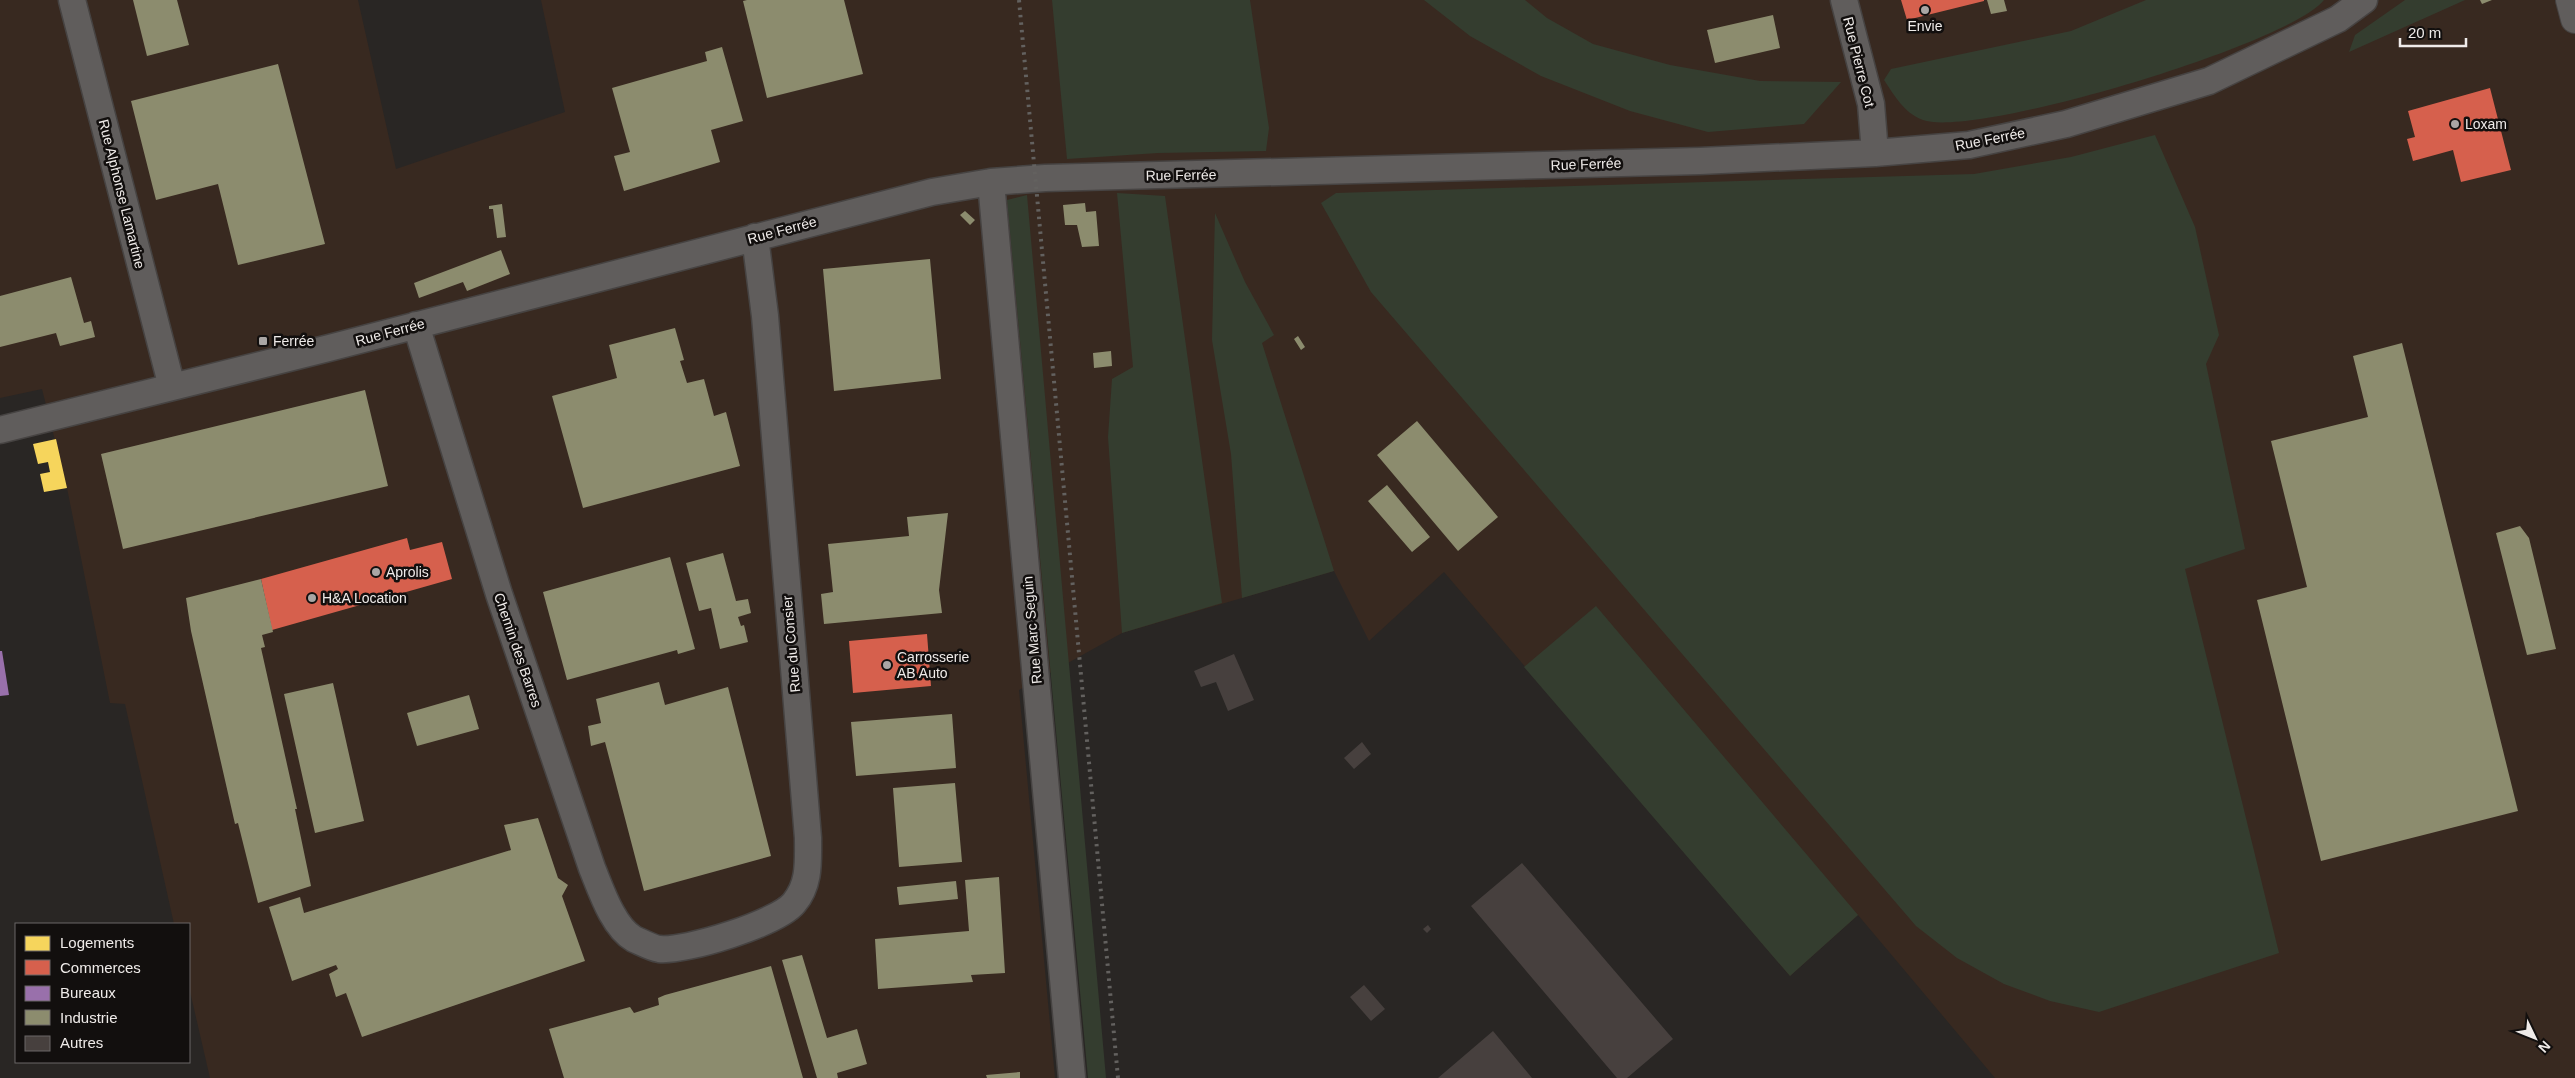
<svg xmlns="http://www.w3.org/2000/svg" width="2575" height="1078" font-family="Arial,sans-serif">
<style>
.industrial{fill:#382920}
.green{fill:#343d2f}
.homes{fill:#f6d55c}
.shops{fill:#d6604d}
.offices{fill:#9970ab}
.industry{fill:#8c8c6e}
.building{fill:#47403e}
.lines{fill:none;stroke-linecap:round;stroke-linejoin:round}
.street-casing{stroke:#464342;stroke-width:29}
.secondary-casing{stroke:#464342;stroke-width:30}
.street{stroke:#605d5c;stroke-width:26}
.secondary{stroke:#605d5c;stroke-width:28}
.rail{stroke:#63615f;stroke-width:4;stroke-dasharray:2.5 5;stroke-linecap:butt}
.poi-dot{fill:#aaa6a4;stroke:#120f0e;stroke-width:2}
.labels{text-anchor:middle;stroke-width:5;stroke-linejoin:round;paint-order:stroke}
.poi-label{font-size:14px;fill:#efebe9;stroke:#120f0e;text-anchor:start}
.street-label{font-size:14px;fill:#efebe9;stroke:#120f0e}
</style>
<rect width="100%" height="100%" fill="#292624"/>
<path class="industrial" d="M0 0H358L396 169 565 112 541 0H2575V1078H1995L1858 915 1790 976 1444 572 1369 641 1334 571 1122 633 1019 690 1055 1078H210L189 987V924H174L125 704 110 703 67 488 42 389 0 398Z"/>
<path class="green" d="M1052 0H1250L1269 128 1266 151 1158 153 1067 159Z
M1424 0H1525L1547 18 1593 44 1670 65 1760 81 1841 82 1804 124 1708 132 1630 111 1541 76 1470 36Z
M2146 0H2324C2290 44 1973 139 1923 120 1903 112 1895 96 1884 80L1891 69 2071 31Z
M2405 0H2465L2349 52 2355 35Z
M2155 135 2195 227 2219 335 2206 364 2245 549 2185 569 2279 953 2099 1012 2050 1001 2004 984 1957 958 1916 926 1371 292 1321 203 1336 193 1974 174 2071 157Z
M1117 193 1165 196 1222 603 1122 633 1108 437 1112 379 1133 367Z
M1027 195 1106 1078H1088L1007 200Z
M1215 213 1245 282 1274 335 1262 343 1334 571 1242 598 1231 454 1212 340Z
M1596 606 1858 915 1790 976 1524 667Z"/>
<path class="homes" d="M56 439 67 488 44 492 40 474 50 472 48 462 38 464 33 444Z"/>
<path class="shops" d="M1901 0H1984V1L1907 20Z
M2490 88 2511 170 2461 182 2453 150 2413 161 2407 139 2415 137 2408 111Z
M407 538 410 550 442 542 452 579 272 630 261 579Z
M927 634 931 686 853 693 849 641Z"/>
<path class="offices" d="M0 651H2L9 695 0 696Z"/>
<path class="industry" d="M133 0H177L189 45 147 56Z
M747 0H844L863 74 767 98 743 1Z
M1987 0H2004L2007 11 1991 14Z
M2480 0H2492L2482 4Z
M1773 15 1780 48 1715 63 1707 30Z
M722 47 743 121 711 130 720 162 624 191 614 156 630 152 612 88 707 61 705 52Z
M278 64 325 244 238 265 218 184 156 200 131 101Z
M1085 203 1086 212 1096 211 1099 246 1082 247 1077 225H1065L1063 205Z
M502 204 506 237 497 238 493 209H489V206Z
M965 211 975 220 970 225 960 215Z
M501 250 510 274 467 291 463 282 419 298 414 283Z
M930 259 941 379 834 391 823 269Z
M71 277 84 323 91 321 95 337 60 346 56 333 0 347V296Z
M675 328 684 360 680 361 687 383 704 379 714 416 726 412 740 466 583 508 552 396 617 378 609 345Z
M1298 336 1305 347 1301 350 1294 339Z
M2402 343 2518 811 2321 861 2257 600 2307 587 2271 441 2368 417 2353 356Z
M1111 351 1112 366 1094 368 1093 353Z
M365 390 388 486 123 549 101 454Z
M1417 421 1498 517 1458 551 1377 455Z
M1387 485 1430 537 1412 552 1368 501Z
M948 513 939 590 942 613 824 624 821 594 833 592 828 544 909 536 907 517Z
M2520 526 2529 538 2556 649 2527 655 2496 533Z
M723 553 736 601 748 599 751 613 738 617 741 626 744 625 748 642 720 649 711 608 699 611 686 563Z
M670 557 695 649 678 654 677 650 567 680 543 592Z
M261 579 273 632 262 635 265 647 261 648 297 809H295L311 886 258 903 238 823 235 824 191 631 186 598Z
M659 682 665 705 728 687 771 856 644 891 605 742 591 746 588 726 601 723 596 699Z
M333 683 364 821 315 833 284 694Z
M469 695 479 729 417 746 407 713Z
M952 714 956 768 856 776 851 722Z
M955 783 962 862 899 867 893 788Z
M538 818 558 878 568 885 562 896 585 961 362 1037 346 993 336 997 329 974 338 969 336 965 292 981 269 907 300 897 304 913 511 850 504 825Z
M999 877 1005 973 971 975 973 982 878 989 875 939 969 931 965 880Z
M956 881 958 899 899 905 897 887Z
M802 955 827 1038 857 1029 867 1064 837 1073 838 1078H817L782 960Z
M771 966 803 1078H564L549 1029 630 1007 634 1013 659 1005 658 998 665 995Z
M1020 1072V1078H987L986 1075Z"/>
<path class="building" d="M1234 654 1254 700 1228 711 1216 682 1201 687 1194 671Z
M1362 742 1371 754 1354 769 1344 758Z
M1522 863 1673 1039 1627 1078H1617L1471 906Z
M1428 925 1431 929 1427 933 1423 929Z
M1364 985 1385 1009 1371 1021 1350 997Z
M1493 1031 1532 1078H1438Z"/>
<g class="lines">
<defs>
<path id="street" d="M72 0 172 387
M1844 0 1871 104 1875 153
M991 182 1072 1078
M416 325 499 594 592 868C601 890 613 927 634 939 641 942 652 948 659 949 685 952 778 923 794 903 810 884 808 862 808 838L765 316 755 237
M0 430 329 348 932 192 991 182 1045 178 1700 161 1875 153 1969 145 2066 124 2209 81 2338 19 2364 0"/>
<path id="secondary" d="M2570 0 2575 19"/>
</defs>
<use href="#street" class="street-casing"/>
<use href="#secondary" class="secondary-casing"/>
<use href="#street" class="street"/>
<use href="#secondary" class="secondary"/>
<path class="rail" d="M1019 0 1118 1078"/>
</g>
<g class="poi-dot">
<circle cx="1925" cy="10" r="5"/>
<circle cx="2455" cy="124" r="5"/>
<rect x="258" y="336" width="10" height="10" rx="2.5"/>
<circle cx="376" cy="572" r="5"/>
<circle cx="312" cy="598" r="5"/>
<circle cx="887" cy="665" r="5"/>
</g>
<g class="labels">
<g class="poi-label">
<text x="1925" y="31" text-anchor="middle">Envie</text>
<text x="2465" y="129">Loxam</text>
<text x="273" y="346">Ferrée</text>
<text x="386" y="577">Aprolis</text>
<text x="322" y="603">H&amp;A Location</text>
<text x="897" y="662">Carrosserie<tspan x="897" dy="16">AB Auto</tspan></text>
</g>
<g class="street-label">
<text transform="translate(1859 62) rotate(76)" y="5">Rue Pierre Cot</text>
<text transform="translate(1990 139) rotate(-11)" y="5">Rue Ferrée</text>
<text transform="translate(1586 164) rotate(-2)" y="5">Rue Ferrée</text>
<text transform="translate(1181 175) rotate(-1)" y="5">Rue Ferrée</text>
<text transform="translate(122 194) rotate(76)" y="5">Rue Alphonse Lamartine</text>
<text transform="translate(782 230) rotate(-15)" y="5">Rue Ferrée</text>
<text transform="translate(390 332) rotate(-15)" y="5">Rue Ferrée</text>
<text transform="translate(1032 630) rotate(-95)" y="5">Rue Marc Seguin</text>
<text transform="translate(791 644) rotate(-95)" y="5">Rue du Consier</text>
<text transform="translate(518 650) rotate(71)" y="5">Chemin des Barres</text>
</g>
</g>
<rect x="15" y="923" width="175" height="140" fill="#120f0e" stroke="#6a6766"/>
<rect x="25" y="936" width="25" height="15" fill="#f6d55c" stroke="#6a6766"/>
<text x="60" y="948" font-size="15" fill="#efebe9">Logements</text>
<rect x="25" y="960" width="25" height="15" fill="#d6604d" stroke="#6a6766"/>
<text x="60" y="973" font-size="15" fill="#efebe9">Commerces</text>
<rect x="25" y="986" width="25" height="15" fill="#9970ab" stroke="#6a6766"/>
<text x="60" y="998" font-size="15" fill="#efebe9">Bureaux</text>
<rect x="25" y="1010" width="25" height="15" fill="#8c8c6e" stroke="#6a6766"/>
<text x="60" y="1023" font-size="15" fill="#efebe9">Industrie</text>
<rect x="25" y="1036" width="25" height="15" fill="#47403e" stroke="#6a6766"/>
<text x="60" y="1048" font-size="15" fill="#efebe9">Autres</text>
<g transform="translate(2535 1038) rotate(133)" stroke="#120f0e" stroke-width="4" paint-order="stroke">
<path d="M0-4L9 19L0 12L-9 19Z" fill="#efebe9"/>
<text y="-8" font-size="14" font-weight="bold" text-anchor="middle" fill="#efebe9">N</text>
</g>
<path d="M2400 38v8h66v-8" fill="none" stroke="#efebe9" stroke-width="2.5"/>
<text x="2408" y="38" font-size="15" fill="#efebe9" stroke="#120f0e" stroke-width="4" paint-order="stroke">20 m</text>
</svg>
